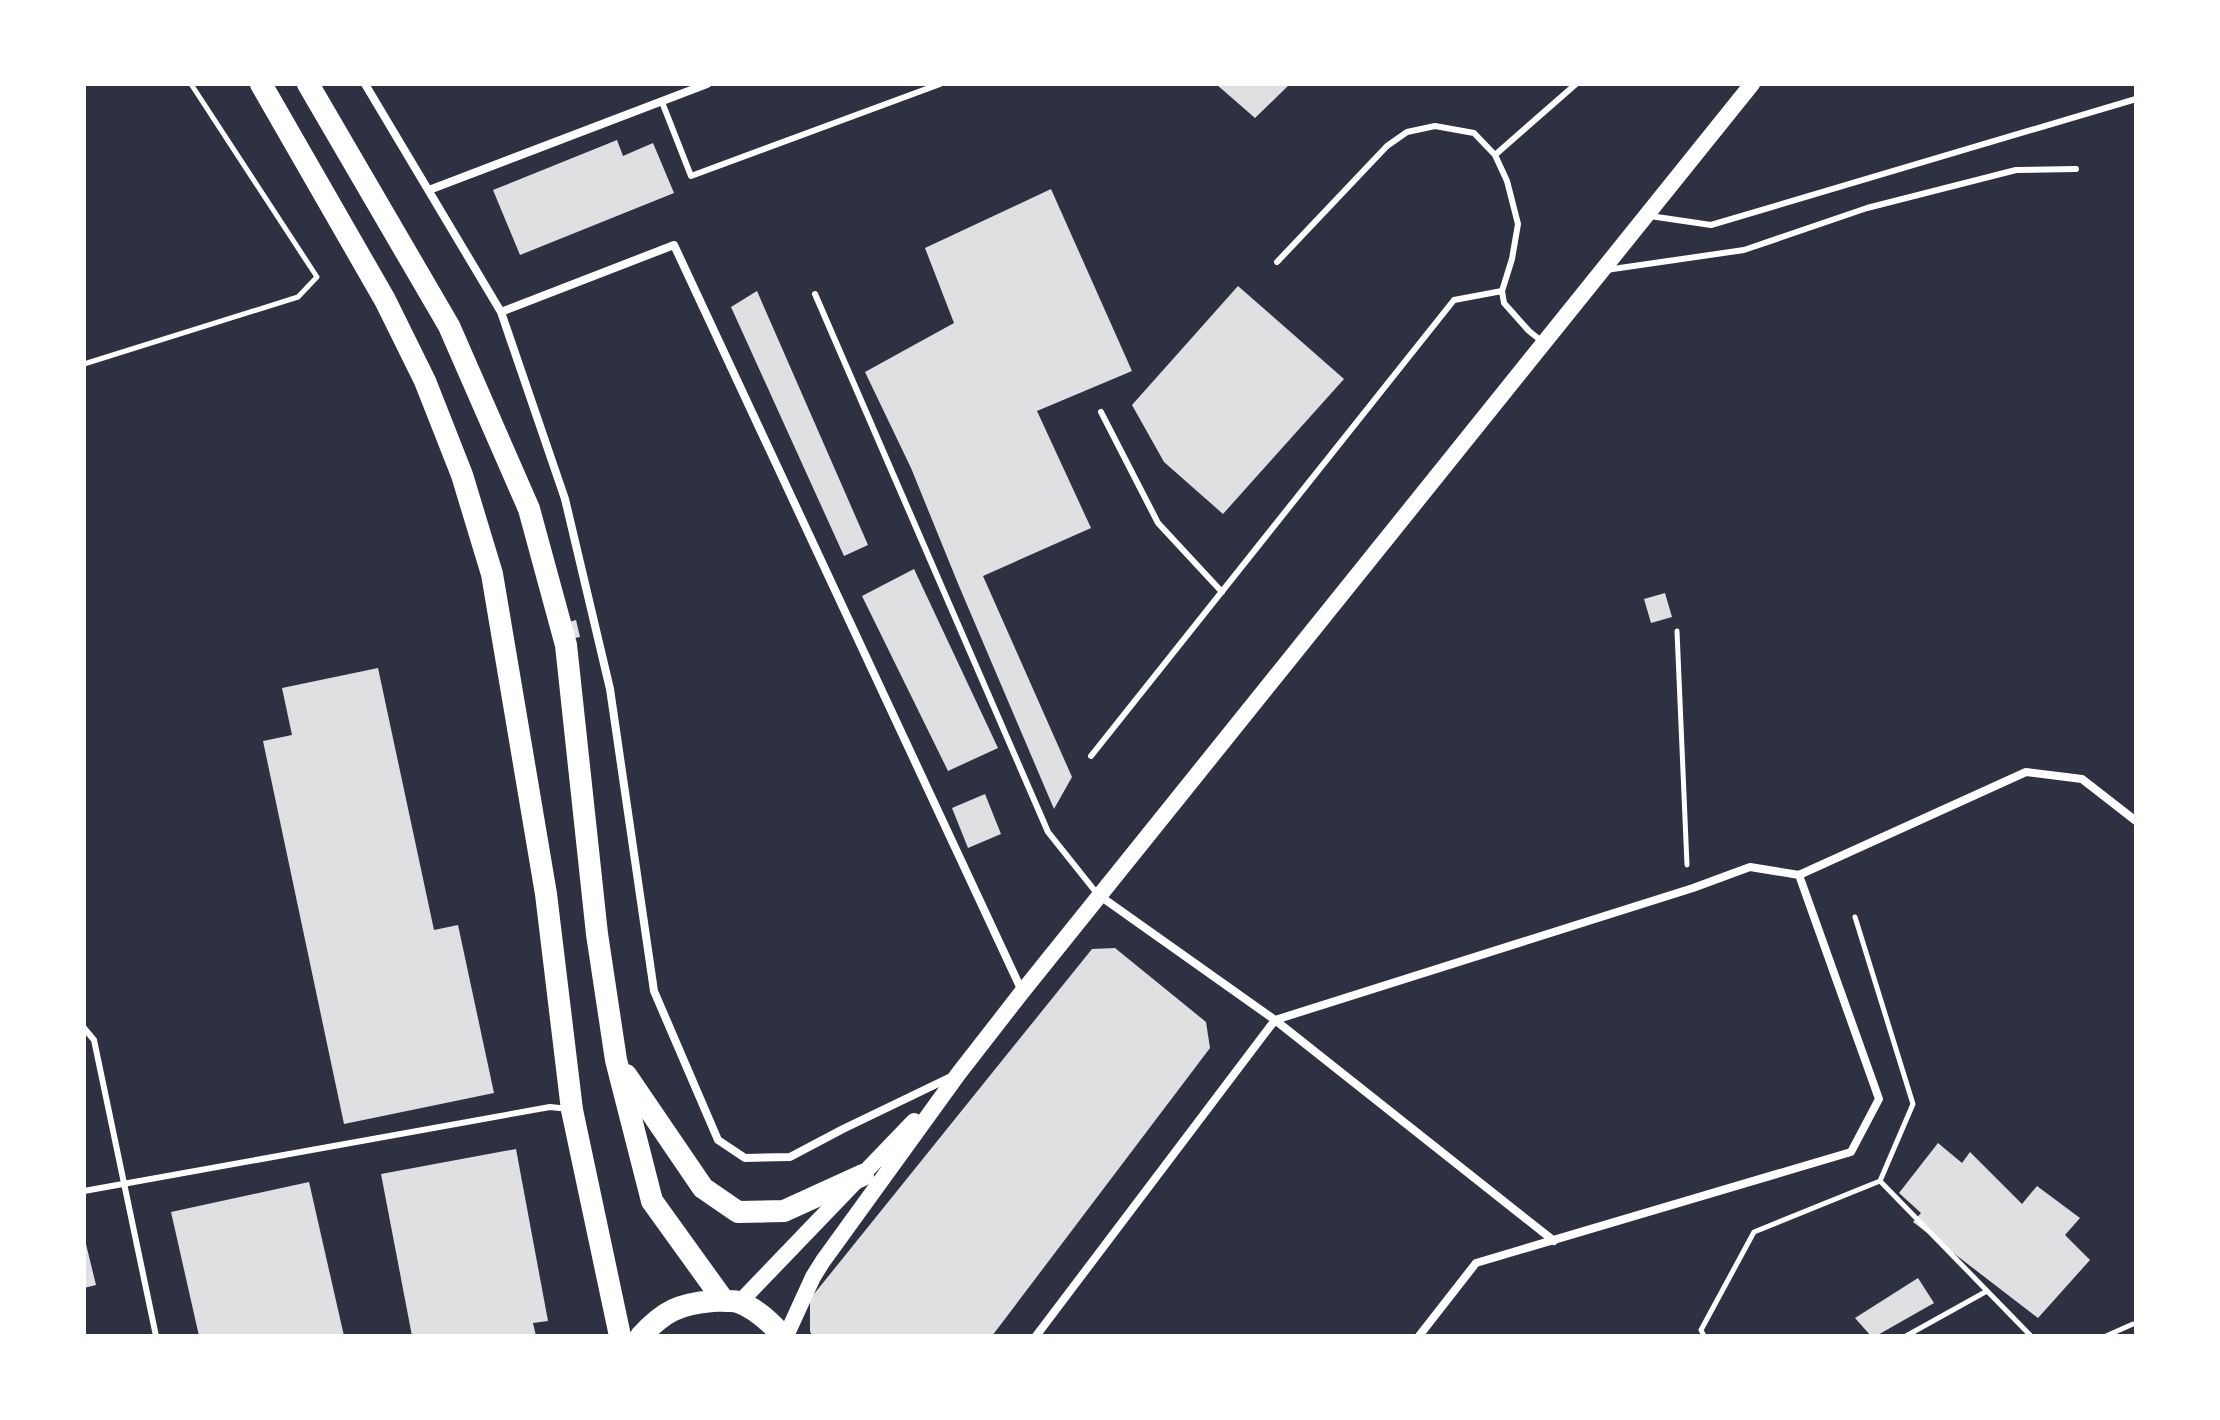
<svg xmlns="http://www.w3.org/2000/svg" width="2220" height="1420" font-family="'Golos Text',sans-serif">
<style>
.building{fill:#e0e0e3}
.lines{fill:none;stroke-linecap:round;stroke-linejoin:round}
.path{stroke:#fff;stroke-width:5}
.service{stroke:#fff;stroke-width:6}
.minor{stroke:#fff;stroke-width:8}
.secondary{stroke:#fff;stroke-width:16}
.trunk{stroke:#fff;stroke-width:22}
</style>
<rect width="100%" height="100%" fill="#2d3142"/>
<path class="building" d="M1216 84H1290L1255 118Z
M617 140 623 156 653 143 674 193 520 255 493 190Z
M1051 189 1132 371 1037 411 1091 528 983 576 1072 777 1054 809 959 586 911 468 865 372 954 323 925 248Z
M1238 286 1344 379 1223 514 1164 462 1132 405Z
M757 291 868 545 844 556 731 307Z
M914 569 998 748 948 771 862 596Z
M1665 593 1672 617 1651 623 1644 599Z
M576 620 580 637 569 639 565 623Z
M378 668 434 930 458 925 494 1093 344 1124 263 741 292 735 282 688Z
M985 794 1001 834 968 848 952 808Z
M1115 948 1206 1022 1210 1048 992 1336H812L810 1331V1299L1092 949Z
M1938 1143 1962 1163 1970 1152 2022 1204 2037 1186 2080 1218 2065 1235 2090 1260 2038 1318 1913 1222 1921 1213 1899 1193Z
M516 1149 548 1321 533 1323 536 1336H412L381 1174Z
M309 1182 344 1336H199L171 1212Z
M84 1236 96 1285 84 1288Z
M1918 1278 1934 1303 1876 1336H1871L1855 1318Z"/>
<g class="lines">
<path class="path" d="M84 364 298 297 317 277 191 84
M1677 631 1687 865
M1855 917 1913 1104 1880 1181 2031 1336
M1704 1336 1701 1330 1754 1232 1880 1181
M1906 1336 1987 1291
M2106 1336 2133 1324"/>
<path class="service" d="M662 102 691 176 940 84
M1495 155 1576 84
M1650 216 1711 225 2136 99
M1277 262 1387 146 1407 132 1435 126 1474 133 1495 155 1507 181 1518 224 1512 259 1502 291 1504 303 1529 331 1544 343
M1606 270 1744 250 1867 208 2016 170 2076 169
M815 294 1048 832 1099 896
M1101 412 1158 523 1222 592
M1091 756 1454 300 1502 291
M84 1028 94 1040 156 1336
M84 1191 550 1107 569 1109"/>
<path class="minor" d="M365 84 501 312 565 499 610 689 654 991 718 1140 745 1158 790 1157 843 1129 951 1077
M429 190 707 84
M501 312 674 245 1022 991
M1100 896 1275 1020 1554 1241
M1036 1336 1275 1020 1693 888 1750 867 1799 875 2026 772 2082 779 2136 821
M1419 1336 1476 1263 1851 1152 1879 1099 1799 875"/>
<path class="secondary" d="M739 1303 914 1121
M786 1336 813 1277 823 1261 959 1073 1022 992 1752 84"/>
<path class="trunk" d="M261 84 385 300 425 381 462 475 492 574 546 894 572 1110 620 1336
M308 84 449 326 529 509 566 645 597 934 616 1060 652 1201 724 1301
M626 1075 703 1188 738 1212 784 1211 863 1175
M641 1336C664 1311 679 1304 713 1301 721 1301 730 1300 738 1302 756 1308 771 1323 783 1336"/>
</g>
<rect width="2220" height="1420" fill="none" stroke="#ffffff" stroke-width="172"/>
</svg>
